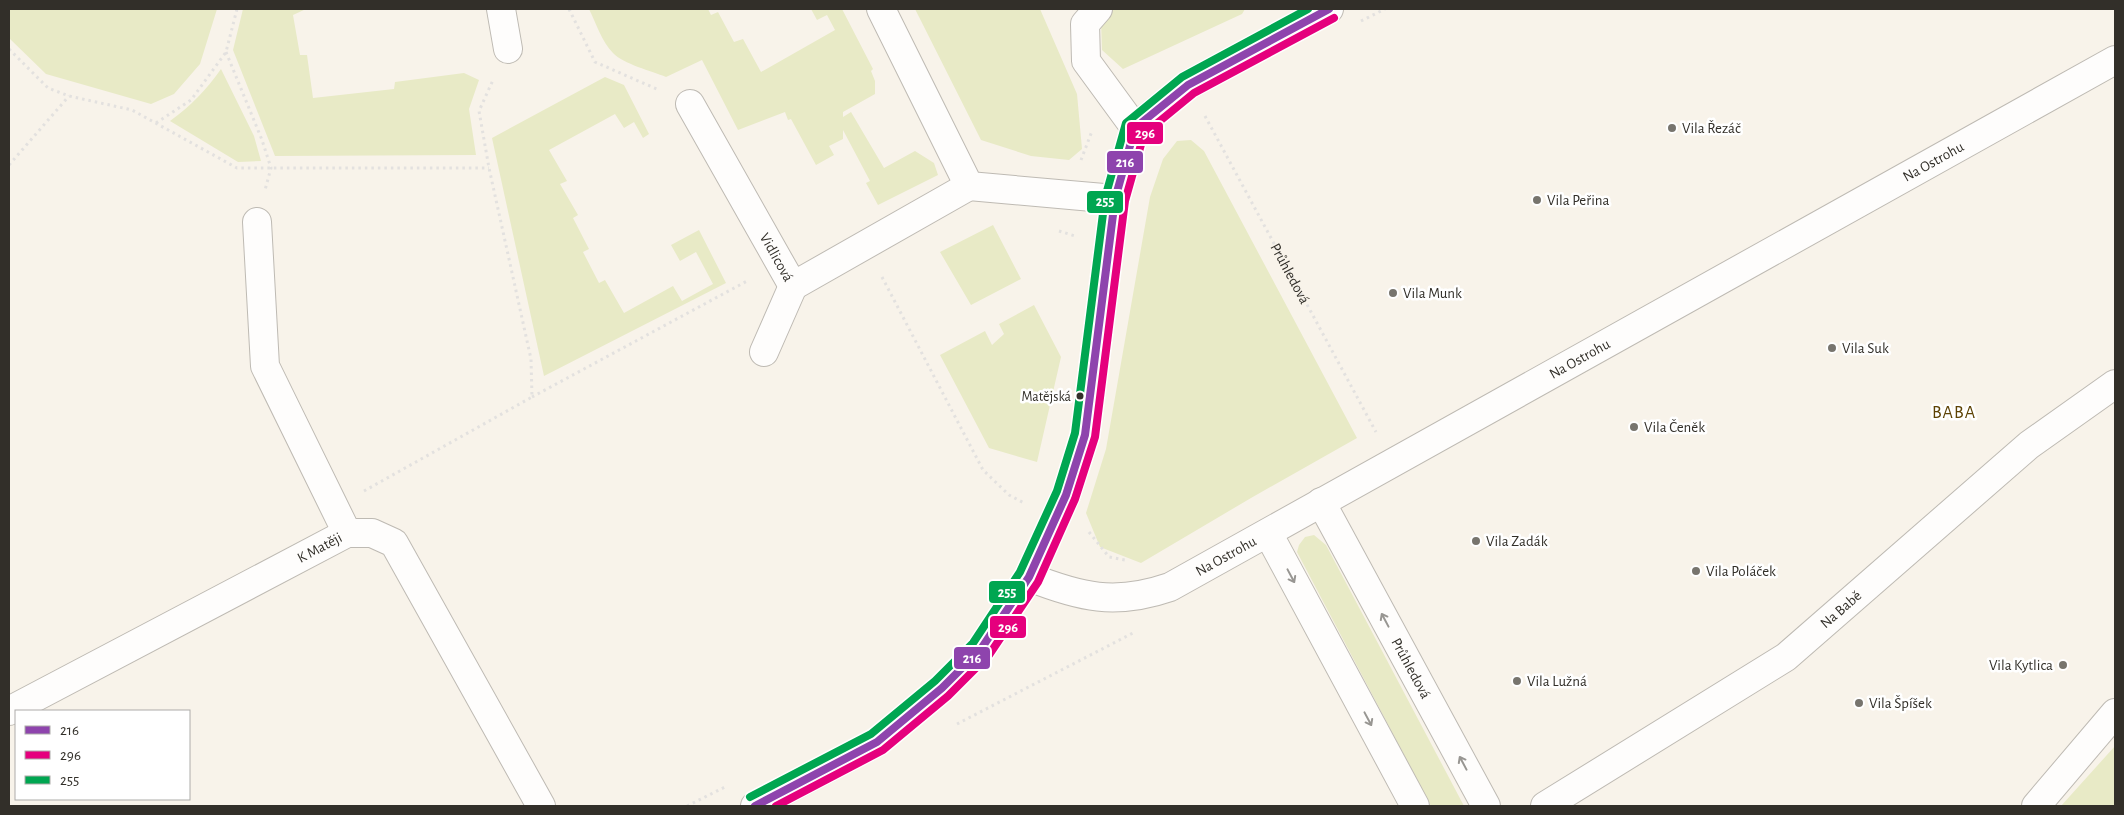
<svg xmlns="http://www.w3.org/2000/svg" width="2124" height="815" font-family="'Alegreya Sans',sans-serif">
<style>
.green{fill:#e8eac6}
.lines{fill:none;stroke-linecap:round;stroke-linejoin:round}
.minor-casing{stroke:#bebab3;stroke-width:30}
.path{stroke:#e3e1df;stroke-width:3;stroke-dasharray:2.5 4;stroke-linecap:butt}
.minor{stroke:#fefdfc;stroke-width:28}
.bus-1-casing{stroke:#fff;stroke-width:11}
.bus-2-casing{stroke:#fff;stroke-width:11}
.bus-3-casing{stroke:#fff;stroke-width:11}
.bus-1{stroke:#8e44ad;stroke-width:8}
.bus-2{stroke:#e5007d;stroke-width:8}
.bus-3{stroke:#00a651;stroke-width:8}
.oneway{stroke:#989692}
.poi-dot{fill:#77746d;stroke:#fff;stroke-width:2}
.bus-dot{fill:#322f29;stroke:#fff;stroke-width:2}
.labels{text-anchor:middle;stroke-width:5;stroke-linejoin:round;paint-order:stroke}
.bus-label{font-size:14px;fill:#322f29;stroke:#fff;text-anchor:end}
.poi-label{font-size:15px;fill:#322f29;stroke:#fff;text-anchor:start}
.street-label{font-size:15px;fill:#322f29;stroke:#fff}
.quarter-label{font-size:18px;letter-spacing:1px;fill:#5d4204;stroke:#fff}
.line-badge{stroke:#fff;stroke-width:2}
.badge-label{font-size:14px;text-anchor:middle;font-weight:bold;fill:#fff}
</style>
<rect width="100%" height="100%" fill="#f8f3ea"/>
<path class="green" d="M9 9H217L200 64 174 94 151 104 46 74 9 38Z
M243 9H306L293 15 300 55H307L313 98 394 89 395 82 464 73 479 80 469 109 476 155 275 156 233 50Z
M589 9H708L711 15 718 12 734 42 743 39 761 72 835 30 827 15 817 20 811 9H842L873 69 871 71 875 81V94L843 112V117L851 112 884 168 915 151 934 163 938 175 878 205 866 183 870 181 843 130V139L829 146 834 155 816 165 791 119 788 120 785 112 738 130 702 60 666 77C652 71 623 64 613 53 602 42 596 23 589 9Z
M915 9H1040L1077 94 1082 149 1069 160 1031 156 981 140Z
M1108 9H1245L1242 14 1123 69 1102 50 1101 21Z
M221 69 254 136 261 161 238 162 170 121C191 106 206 90 221 69Z
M605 77 624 85 649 134 643 138 634 122 624 128 615 114 549 150 567 181 560 184 578 215 573 218 589 249 583 252 599 283 605 280 624 313 673 286 682 301 713 284 696 252 680 261 671 245 699 230 726 283 544 376 492 138Z
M1191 140 1204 151 1357 438 1251 498 1141 563 1100 547 1086 513 1106 449 1150 197 1163 159 1177 141Z
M993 225 1021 279 971 305 940 252Z
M1034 305 1061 357 1037 462 989 448 940 355 985 331 992 345 1004 334 999 324Z
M1314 535 1326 545 1464 806H1431L1297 552 1299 545 1305 537Z
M2115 746V806H2061Z"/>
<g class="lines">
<defs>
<g id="minor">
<path d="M501 9 508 49"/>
<path d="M881 9 969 186 1115 199"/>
<path d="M1098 9 1085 24 1086 61 1135 128"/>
<path id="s2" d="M690 104 793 286 969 186"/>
<path d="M257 222 265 366 347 533"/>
<path d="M764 352 793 286"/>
<path id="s3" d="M1321 502 1486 806"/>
<path d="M1268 533 1415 806"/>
<path id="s4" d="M1029 577C1080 597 1115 606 1170 587L2115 60"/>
<path id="s5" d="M9 711 347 533H372L394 543 541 806"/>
<path d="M755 806 877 742 942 688 981 649 1029 577 1066 495 1085 435 1115 199 1135 128 1188 85 1329 9"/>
<path id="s6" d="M1545 806 1786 657 2029 445 2115 384"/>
<path d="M2036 806 2115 713"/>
</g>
</defs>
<use href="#minor" class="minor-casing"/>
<g class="path">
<path d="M569 9 595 62 659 90"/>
<path d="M1361 21 1385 9"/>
<path d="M9 49 48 88 69 96 132 110 237 168H489"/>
<path d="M226 52 262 140 271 168 265 190"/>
<path id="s1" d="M1205 116 1376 432"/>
<path d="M156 123 191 100 226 52 237 9"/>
<path d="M1081 160 1092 131"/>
<path d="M9 165 69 96"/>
<path d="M1059 231 1075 236"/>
<path d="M882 277 983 470 1009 495 1024 503"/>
<path d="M532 397 749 280"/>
<path d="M364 491 532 397 531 359 489 168 479 111 493 80"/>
<path d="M1089 532 1109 557 1125 560"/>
<path d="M957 724 1133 633"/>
<path d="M687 806 727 786"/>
</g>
<use href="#minor" class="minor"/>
<defs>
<path id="bus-1" d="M755 806 877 742 942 688 981 649 1029 577 1066 495 1085 435 1115 199 1135 128 1188 85 1329 9"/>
<path id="bus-2" d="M776 806 883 750 948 696 989 655 1038 582 1075 499 1095 437 1125 201 1144 134 1194 93 1334 18"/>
<path id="bus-3" d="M750 797 871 734 935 681 973 643 1020 572 1057 491 1075 433 1105 198 1126 123 1182 77 1308 9"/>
</defs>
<use href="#bus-1" class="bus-1-casing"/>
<use href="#bus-2" class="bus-2-casing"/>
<use href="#bus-3" class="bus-3-casing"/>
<use href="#bus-1" class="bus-1"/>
<use href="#bus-2" class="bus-2"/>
<use href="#bus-3" class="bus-3"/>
</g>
<defs><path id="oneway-shaft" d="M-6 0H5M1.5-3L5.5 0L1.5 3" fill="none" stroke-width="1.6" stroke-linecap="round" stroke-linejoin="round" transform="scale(1.25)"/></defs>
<g class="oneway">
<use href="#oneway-shaft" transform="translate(1291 576) rotate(62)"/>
<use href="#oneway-shaft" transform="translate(1385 620) rotate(-118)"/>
<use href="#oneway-shaft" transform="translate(1368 719) rotate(62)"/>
<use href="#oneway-shaft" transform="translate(1463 763) rotate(-118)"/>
</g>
<g class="poi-dot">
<circle cx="1672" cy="128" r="5"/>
<circle cx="1537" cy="200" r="5"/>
<circle cx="1393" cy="293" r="5"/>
<circle cx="1832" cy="348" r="5"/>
<circle cx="1634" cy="427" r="5"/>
<circle cx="1476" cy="541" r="5"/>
<circle cx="1696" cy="571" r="5"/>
<circle cx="2063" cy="665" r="5"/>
<circle cx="1517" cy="681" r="5"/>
<circle cx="1859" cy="703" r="5"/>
</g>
<circle class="bus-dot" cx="1080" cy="396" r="4.5"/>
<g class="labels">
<g class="bus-label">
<text x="1071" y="401">Matějská</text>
</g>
<g class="poi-label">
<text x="1682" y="133">Vila Řezáč</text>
<text x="1547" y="205">Vila Peřina</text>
<text x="1403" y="298">Vila Munk</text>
<text x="1842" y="353">Vila Suk</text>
<text x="1644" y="432">Vila Čeněk</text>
<text x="1486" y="546">Vila Zadák</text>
<text x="1706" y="576">Vila Poláček</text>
<text x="2053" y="670" text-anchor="end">Vila Kytlica</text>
<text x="1527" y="686">Vila Lužná</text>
<text x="1869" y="708">Vila Špíšek</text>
</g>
<g class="street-label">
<text dy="5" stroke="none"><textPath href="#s4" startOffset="1019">Na Ostrohu</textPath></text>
<text dy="5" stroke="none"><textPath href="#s2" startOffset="176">Vidlicová</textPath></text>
<text dy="5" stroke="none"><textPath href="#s1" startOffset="179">Průhledová</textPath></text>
<text dy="5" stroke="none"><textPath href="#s4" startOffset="614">Na Ostrohu</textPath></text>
<text dy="5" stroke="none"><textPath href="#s5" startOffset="351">K Matěji</textPath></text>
<text dy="5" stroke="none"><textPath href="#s4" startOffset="209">Na Ostrohu</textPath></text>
<text dy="5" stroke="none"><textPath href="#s6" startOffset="356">Na Babě</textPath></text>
<text dy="5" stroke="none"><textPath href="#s3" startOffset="189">Průhledová</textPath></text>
</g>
<g class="quarter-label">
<text x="1954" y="418">BABA</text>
</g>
</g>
<g class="line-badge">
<rect x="1126" y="121" width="38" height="24" rx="5" fill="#e5007d"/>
<rect x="1106" y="150" width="38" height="24" rx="5" fill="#8e44ad"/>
<rect x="1086" y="190" width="38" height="24" rx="5" fill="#00a651"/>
<rect x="988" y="580" width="38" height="24" rx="5" fill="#00a651"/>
<rect x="989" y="615" width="38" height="24" rx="5" fill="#e5007d"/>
<rect x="953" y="646" width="38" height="24" rx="5" fill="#8e44ad"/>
</g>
<g class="badge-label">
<text x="1145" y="138">296</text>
<text x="1125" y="167">216</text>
<text x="1105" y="206">255</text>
<text x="1007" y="597">255</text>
<text x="1008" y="632">296</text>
<text x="972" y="663">216</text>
</g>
<rect width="2124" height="815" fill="none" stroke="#322f29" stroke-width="20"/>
<rect x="15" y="710" width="175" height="90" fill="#ffffff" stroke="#adaca9"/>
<rect x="25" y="726" width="25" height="8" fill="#8e44ad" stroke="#adaca9"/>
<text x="60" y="735" font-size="15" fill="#322f29">216</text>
<rect x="25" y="751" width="25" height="8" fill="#e5007d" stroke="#adaca9"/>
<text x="60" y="760" font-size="15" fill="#322f29">296</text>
<rect x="25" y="776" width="25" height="8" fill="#00a651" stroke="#adaca9"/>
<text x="60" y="785" font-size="15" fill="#322f29">255</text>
</svg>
